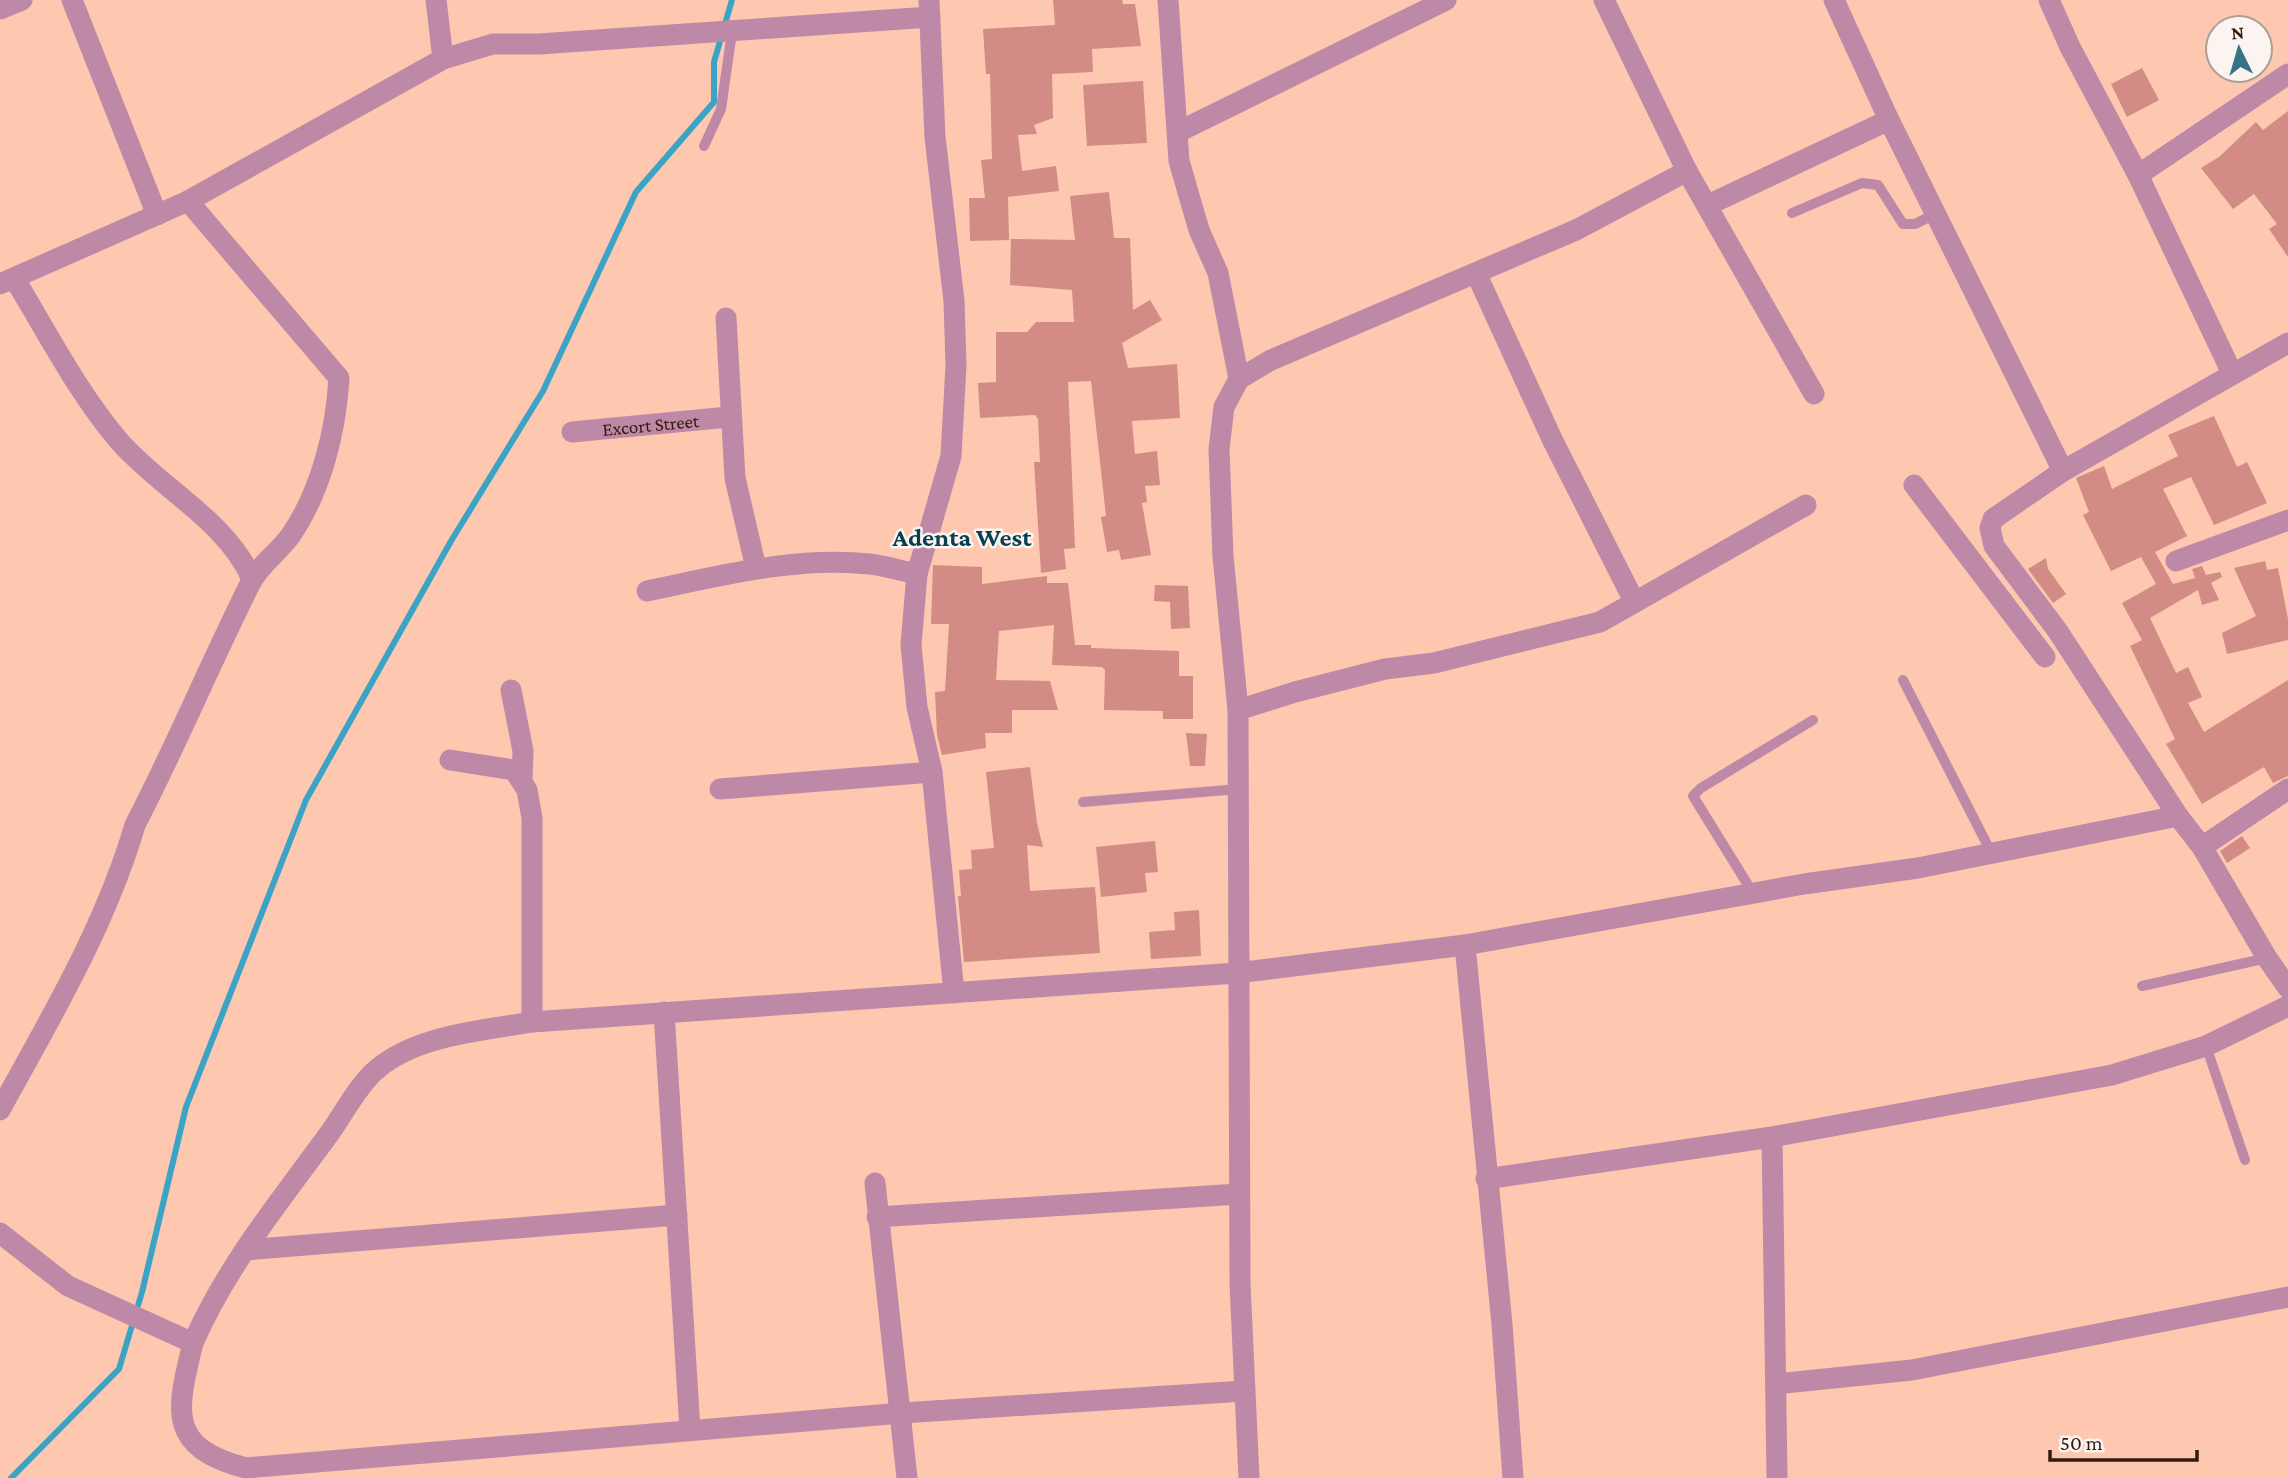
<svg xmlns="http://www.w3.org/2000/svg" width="2288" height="1478" font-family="'Crimson Pro',serif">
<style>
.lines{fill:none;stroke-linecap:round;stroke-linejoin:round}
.stream{stroke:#3aa3c6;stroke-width:6}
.building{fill:#d28b85}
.lane{stroke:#be89a7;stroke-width:10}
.street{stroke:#be89a7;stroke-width:21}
.labels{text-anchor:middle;stroke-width:5;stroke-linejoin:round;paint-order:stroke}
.street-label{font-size:19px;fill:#331a0f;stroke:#fbf4f1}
.district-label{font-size:26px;font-weight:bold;fill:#083f4f;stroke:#fbf4f1}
</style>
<rect width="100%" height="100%" fill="#fec7af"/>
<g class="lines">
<path class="stream" d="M11 1478 119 1369 142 1292 186 1107 306 800 451 541 543 391 636 192 714 102V62L732 0"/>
</g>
<path class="building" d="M1053 0H1122L1123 4H1135L1141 46 1092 49 1093 72 1052 74 1053 118 1034 125 1037 134 1018 135 1022 171 1056 166 1059 191 1008 197 1009 240 970 241 969 198H985L981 160 992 159 990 74H986L983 29 1055 25Z
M2142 68 2159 100 2127 117 2111 84Z
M1143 81 1147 143 1087 146 1083 85Z
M2288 111V257L2269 229 2277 224 2254 194 2233 209 2201 168 2219 157 2256 122 2263 130Z
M1109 192 1114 238H1130L1133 310 1150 300 1162 320 1122 343 1128 368 1177 364 1180 418 1132 421 1135 454 1157 451 1160 485 1145 486 1147 502 1142 503 1151 555 1121 560 1119 550 1107 552 1101 517 1106 516 1091 381 1068 382 1075 548 1064 549 1066 569 1041 573 1034 462H1040L1038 419 1035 415 980 418 978 383 996 382V332H1027L1036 322H1074L1072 290 1010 285 1011 239 1075 240 1070 196Z
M2214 416 2237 467 2247 462 2267 503 2214 525 2191 477 2163 489 2187 536 2155 552 2173 584 2195 578 2192 569 2202 566 2206 575 2220 572 2222 577 2211 583 2219 600 2202 605 2198 590 2150 618 2176 673 2188 667 2202 697 2188 703 2204 732 2288 680V776L2273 783 2264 767 2202 804 2166 744 2175 739 2130 646 2142 640 2122 603 2156 584 2141 557 2111 571 2083 515 2089 512 2076 478 2104 466 2112 489 2178 456 2168 435Z
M2046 558 2048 569 2066 594 2053 603 2028 569Z
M2265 561 2267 570 2278 568 2288 619V640L2227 654 2222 633 2256 616 2234 568Z
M933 565 982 567V584L1047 576V583H1068L1075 645H1091V648L1179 651V676H1193V719H1163V711L1104 710 1105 670 1102 667 1052 665 1054 625 999 631 996 680 1050 681 1058 710H1012V733H985L986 748 942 755 937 735 935 692 945 691 949 624H931Z
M1155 585 1188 586 1190 628 1171 629 1170 602 1154 601Z
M1186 733 1207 734 1205 766H1190Z
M1030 767 1037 823 1043 847 1027 845 1030 891 1095 887 1100 953 964 962 958 896H961L959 870 972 869 971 850 994 848 986 772Z
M2242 836 2250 848 2227 863 2220 851Z
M1155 841 1158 872 1145 873 1147 892 1101 897 1096 847Z
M1199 910 1201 956 1151 959 1149 932 1175 930 1174 912Z"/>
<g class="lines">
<path class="lane" d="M704 146 721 109 732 32
M1792 213 1862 183 1878 185 1903 224H1915L1935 214
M1903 680 1992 854
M1083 802 1239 789
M1753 893 1693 796 1701 788 1813 720
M2142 986 2267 958
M2206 1046 2245 1160"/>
<g class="street">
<path d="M72 0 157 215"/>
<path d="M436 0 443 59"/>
<path d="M929 0 935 137 954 301 956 365 951 456 917 574 911 645 917 707 932 772 954 993"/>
<path d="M1168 0 1179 161 1199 230 1218 273 1239 379"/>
<path d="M1604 0 1687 171 1814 394"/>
<path d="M1834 0 1889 120 2063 471"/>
<path d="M2049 0 2070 47 2138 175 2232 373"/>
<path d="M0 9 22 0"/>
<path d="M1180 131 1446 0"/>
<path d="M2138 175 2288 74"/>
<path d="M1708 205 1889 120"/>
<path d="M1476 273 1552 439 1634 601"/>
<path d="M14 278C47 332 78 393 119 441 161 489 226 520 252 579"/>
<path d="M0 284 188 201 443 59 493 44H539L930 17"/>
<path d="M726 318 735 478 756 568"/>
<path d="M2288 343 2063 471 1993 519 1990 528 1994 546 2057 630 2178 816 2202 847 2267 958 2288 988"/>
<path id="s1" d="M572 432 729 417"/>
<path d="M1914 485 2045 657"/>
<path d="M2176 561 2288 520"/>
<path d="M647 591C720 576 795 556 870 564 886 566 902 571 917 574"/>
<path d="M511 690 523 751 522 778"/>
<path d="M1238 710 1295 692 1385 669 1434 663 1600 622 1806 505"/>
<path d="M450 760 514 770 527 790 532 818V1022"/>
<path d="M720 789 932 772"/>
<path d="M2202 847 2288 789"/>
<path d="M1465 945 1502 1324 1513 1478"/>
<path d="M664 1012 690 1430"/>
<path d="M0 1110C51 1017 105 927 135 825 176 746 210 664 250 584 259 565 279 552 291 535 321 491 336 431 339 378L188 201"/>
<path d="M1772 1137 1777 1478"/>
<path d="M1486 1179 1772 1137 2112 1075 2206 1046 2288 1006"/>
<path d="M875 1183 907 1478"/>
<path d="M877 1217 1239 1194"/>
<path d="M0 1233 68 1286 193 1343C226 1267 280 1201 329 1134 342 1116 359 1084 376 1070 416 1035 482 1031 532 1022L1237 973 1465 945 1804 884 1918 868 2178 816"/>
<path d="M245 1250 677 1215"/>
<path d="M193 1343C176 1412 167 1447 246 1468L902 1413 1244 1391"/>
<path d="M1776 1384 1912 1370 2288 1297"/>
<path d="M1249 1478 1240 1283 1238 710 1223 556 1219 449 1224 407 1239 379 1271 360 1576 230 1687 171"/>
</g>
</g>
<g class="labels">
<g class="street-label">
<text dy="7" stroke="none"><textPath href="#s1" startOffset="79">Excort Street</textPath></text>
</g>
<g class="district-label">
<text x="962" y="546">Adenta West</text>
</g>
</g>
<g transform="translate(2239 49) rotate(355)"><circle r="33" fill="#fbf4f1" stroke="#ab9d97" stroke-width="2"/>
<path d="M0-5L12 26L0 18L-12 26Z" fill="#357389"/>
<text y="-10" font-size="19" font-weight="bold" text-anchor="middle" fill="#331a0f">N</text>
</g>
<path d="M2050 1450v10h147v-10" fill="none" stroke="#331a0f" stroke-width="3.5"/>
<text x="2060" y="1450" font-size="21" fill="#331a0f" stroke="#fbf4f1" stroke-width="5" paint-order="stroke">50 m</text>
</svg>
